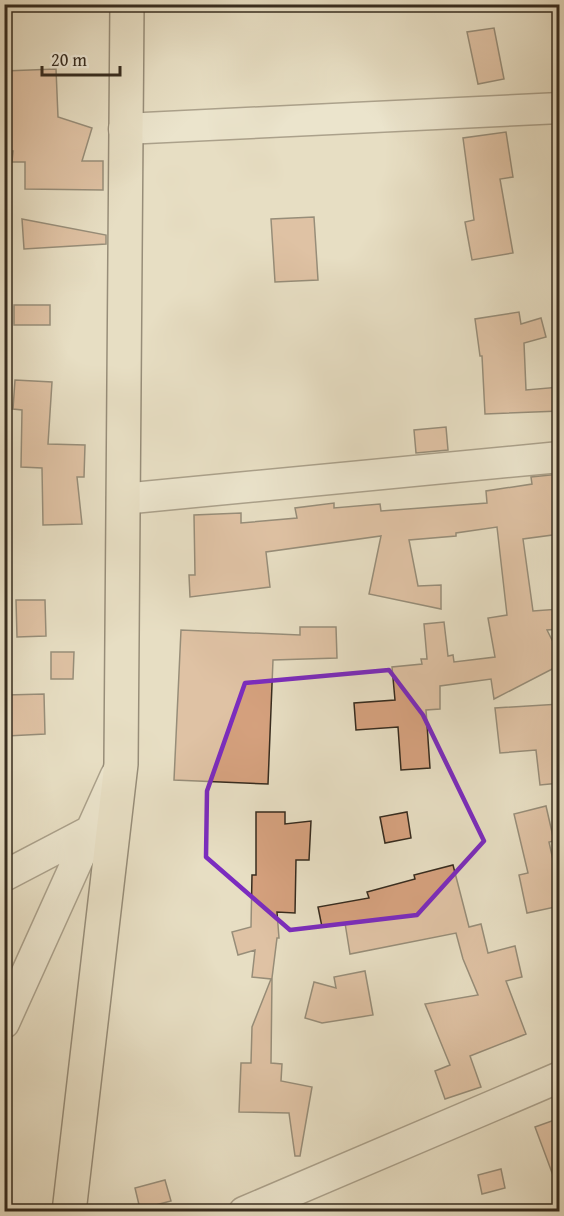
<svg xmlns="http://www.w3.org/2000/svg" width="564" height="1216" font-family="'Gentium Book Plus',serif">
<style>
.building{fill:#d5a17e;stroke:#372c1f;stroke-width:1.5}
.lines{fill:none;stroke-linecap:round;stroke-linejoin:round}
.minor-casing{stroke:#635848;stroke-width:33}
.major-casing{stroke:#372c1f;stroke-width:36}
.minor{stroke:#efead8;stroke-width:30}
.major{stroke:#e7dec3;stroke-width:33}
.marked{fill:none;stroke:#7b2cbf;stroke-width:4.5;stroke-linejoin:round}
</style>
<rect width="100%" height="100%" fill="#e7dec3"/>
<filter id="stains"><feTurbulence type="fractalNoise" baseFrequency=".00333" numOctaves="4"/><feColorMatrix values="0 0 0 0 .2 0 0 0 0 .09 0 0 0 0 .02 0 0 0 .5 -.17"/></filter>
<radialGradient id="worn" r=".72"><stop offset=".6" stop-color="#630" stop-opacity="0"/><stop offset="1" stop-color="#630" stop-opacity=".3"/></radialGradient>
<path class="building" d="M494 28 504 79 478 84 467 32Z
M56 69 58 117 92 128 82 161H103V190L25 189V162H12L13 151H4V71Z
M506 132 513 177 500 179 513 253 472 260 465 222 474 220 463 138Z
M314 217 318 280 275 282 271 219Z
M22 219 106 235V244L24 249Z
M14 305H50V325H14Z
M519 312 521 324 541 318 546 337 524 343 526 390 560 387V411L485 414 482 356H480L475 319Z
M15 380 52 382 48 444 85 445 84 477H77L82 524 43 525 42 468 21 467 22 410 13 409Z
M446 427 448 450 416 453 414 430Z
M560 474V534L523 539 533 611 560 609V629L547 630 560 656V665L494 699 491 679 440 686V709L426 710 430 768 401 770 398 727 356 730 354 703 395 700 392 667 422 664 421 659H427L424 624 444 622 448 656 453 655 454 662 495 657 488 618 507 615 497 527 456 533V536L409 540 418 586 441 585V609L369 594 381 536 266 552 270 587 190 597 189 575H195L194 515 241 513V523L297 518 295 508 334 503V508L380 504 381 511 487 503 486 491 532 484 531 477Z
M16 600H45L46 636 17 637Z
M300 627H336L337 658 273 660 268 784 174 780 181 630 300 635Z
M51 652H74L73 679H51Z
M44 694 45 734 7 736 6 695Z
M560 704V783L540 785 536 750 500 753 495 708Z
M546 806 554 841 549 842 560 891V906L527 913 519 875 528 873 514 814Z
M256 812H285V824L311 821 309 860H296L295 913 277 912 279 938H277L272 978 271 1063 282 1064 281 1081 312 1087 300 1156H295L289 1113 239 1112 241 1063H251L252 1027 271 979 252 977 255 950 238 955 232 932 251 927 252 875H256Z
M407 812 411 838 385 843 380 817Z
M453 865 469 927 481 924 488 953 515 946 522 977 506 981 526 1034 470 1056 481 1087 445 1099 435 1071 450 1065 425 1004 478 995 463 959 456 933 350 954 345 923 322 927 318 907 369 898 367 892 415 879 414 875Z
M365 971 373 1015 322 1023 305 1018 314 982 336 988 334 977Z
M560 1118V1186H557L535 1127Z
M501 1169 505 1188 482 1194 478 1175Z
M165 1180 171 1201 140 1209 135 1188Z"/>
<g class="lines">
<defs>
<path id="minor" d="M124 129 560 108
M122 499 560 457
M4 876 90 831
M4 1023 116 775
M244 1212 560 1077"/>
<path id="major" d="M69 1212 121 764 127 4"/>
</defs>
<use href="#minor" class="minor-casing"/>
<use href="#major" class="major-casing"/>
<use href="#minor" class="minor"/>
<use href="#major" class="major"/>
</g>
<path d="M0 0H564V1216H0ZM389 670 423 715 484 841 417 915 290 930 206 857 207 791 245 683Z" fill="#e7dec3" fill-opacity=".55" fill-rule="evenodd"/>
<path class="marked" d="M389 670 423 715 484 841 417 915 290 930 206 857 207 791 245 683Z"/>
<rect width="564" height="1216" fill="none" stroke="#e7dec3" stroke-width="24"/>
<rect x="6" y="6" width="552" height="1204" fill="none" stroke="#372c1f" stroke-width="3"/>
<rect x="12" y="12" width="540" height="1192" fill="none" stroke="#372c1f" stroke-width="1.5"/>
<path d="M42 66v9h78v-9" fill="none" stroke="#372c1f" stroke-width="3"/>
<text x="51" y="66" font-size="18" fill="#372c1f" stroke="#efead8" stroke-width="4.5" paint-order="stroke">20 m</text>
<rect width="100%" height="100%" filter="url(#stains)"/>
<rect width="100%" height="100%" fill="url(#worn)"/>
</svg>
